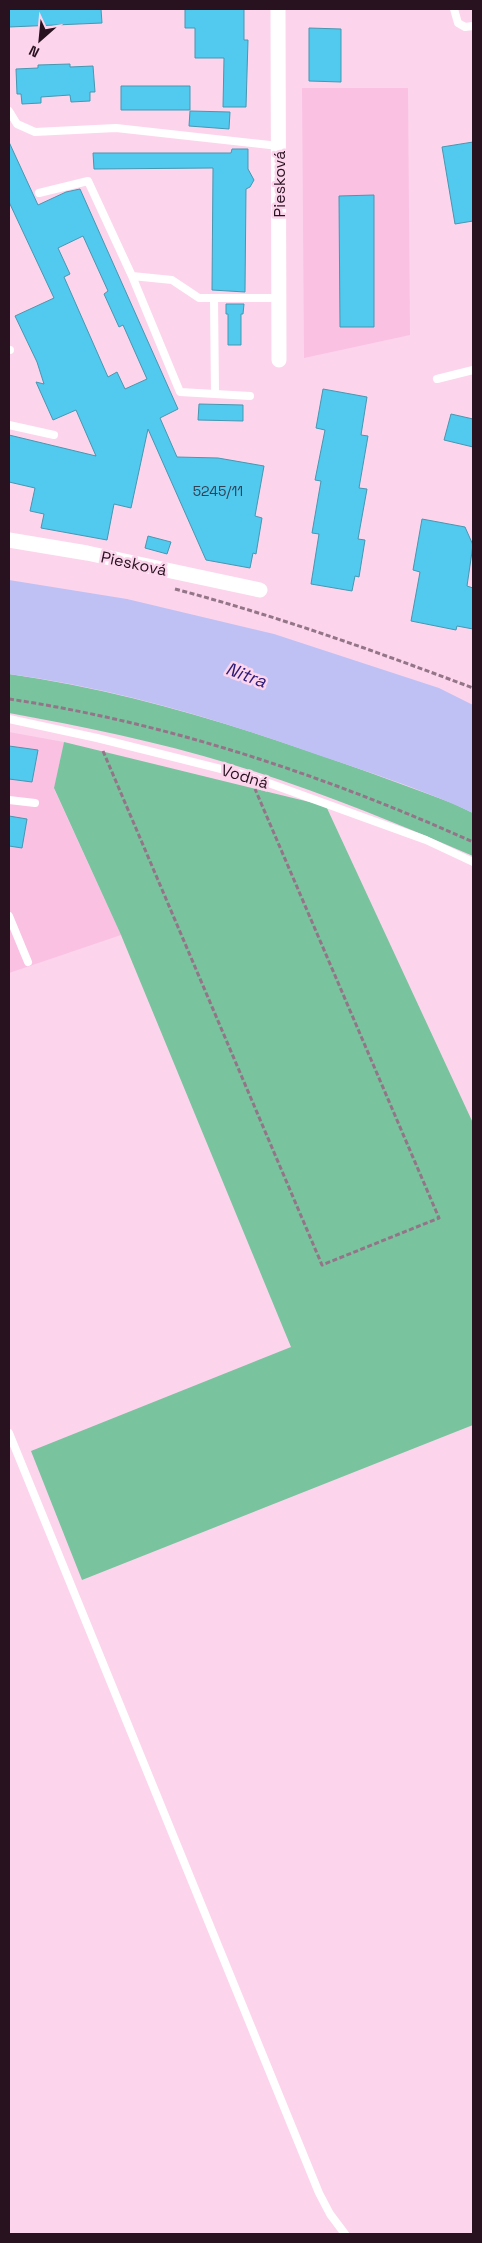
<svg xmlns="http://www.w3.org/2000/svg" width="482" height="2243" font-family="'Space Grotesk',sans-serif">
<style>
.built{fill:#fac1e3}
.green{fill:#79c39f}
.water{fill:#bfc1f4}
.building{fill:#52c9ee;stroke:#4797b1;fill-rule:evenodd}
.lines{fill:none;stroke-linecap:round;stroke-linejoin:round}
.path{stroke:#947588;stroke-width:3;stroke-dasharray:5 2.5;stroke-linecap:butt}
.service{stroke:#fff;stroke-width:8}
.minor{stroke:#fff;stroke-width:15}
.labels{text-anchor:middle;stroke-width:5;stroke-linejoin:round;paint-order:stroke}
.number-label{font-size:14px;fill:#324054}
.street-label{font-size:16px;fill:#281220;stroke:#fcd5ec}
.water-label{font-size:18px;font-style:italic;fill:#2b1976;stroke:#fcd5ec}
</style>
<rect width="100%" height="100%" fill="#fcd5ec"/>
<path class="built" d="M302 88H408L410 335 304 358Z
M9 732 64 742 54 789 121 935 9 973Z"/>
<path class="green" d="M9 674C162 696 307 749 452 803L473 813V856C401 825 328 795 253 771 173 745 91 728 9 713Z
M64 742 326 806 473 1123V1425L82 1580 31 1451 291 1347 121 935 54 788Z"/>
<path class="water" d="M9 580 127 599 274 634 439 688 473 705V813C424 790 372 773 321 756 217 719 118 689 9 674Z"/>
<path class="building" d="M9 9H101L102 23 9 27Z
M185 9H244V40H248L246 107H223L224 58H195V28H185Z
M309 28 341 29V82L309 81Z
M70 64V67L93 66 95 92H90V101L71 102 70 95 41 97V103L22 104 21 94H17L16 69 38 68V65Z
M121 86H190V110H121Z
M190 111 230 112 229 129 189 126Z
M9 142 38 205 66 192 80 189 178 409 160 418 177 457 218 458 264 466 255 516 262 518 256 554 253 553 250 568 206 560 148 429 131 508 114 504 107 540 41 528 44 514 30 511 35 488 9 482V435L96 456 76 410 53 420 36 382 44 384 37 362 15 316 54 298 9 202ZM83 236 108 291 104 294 119 327 123 325 147 379 125 389 117 372 108 377 64 277 70 274 58 248Z
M473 142V221L455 224 442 147Z
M232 149H248V169L254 180 250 187 246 189 245 292 212 290 213 168 94 169 93 153H231Z
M374 195V327H340L339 196Z
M226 304H244L243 314H241V345H228V314H226Z
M323 389 367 397 361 435 368 436 359 488 367 489 358 539 365 540 359 577 355 576 352 591 311 584 319 534 312 533 321 481 315 480 325 430 316 428Z
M199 404 243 405V421L198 420Z
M451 414 473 419V447L444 440Z
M422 519 465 527 473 545 467 586 473 588V629L457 626 456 630 411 621 420 572 413 570Z
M148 536 171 542 167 554 145 548Z
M9 746 38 750 32 782 9 779Z
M9 816 27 819 22 848 9 846Z"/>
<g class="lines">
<path class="path" d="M175 589C277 616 375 651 473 688
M9 699C169 723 326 776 473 842
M103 751 322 1265 439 1218 255 789"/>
<path class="service" d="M454 9 458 23 465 27 473 26
M9 111 17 124 35 132 116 128 279 146
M39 193 88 181 132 276 172 280 199 298H278
M132 276 180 392 250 396
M214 298 215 393
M9 350H10
M437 379 473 370
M9 425 54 435
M9 719 97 738 249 776 426 840 473 862
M9 800 35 803
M9 916 28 962
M9 1433 319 2193 330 2214 345 2234"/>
<path class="minor" d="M278 9 279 360
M9 540 87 553 260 590"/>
</g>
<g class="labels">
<g class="number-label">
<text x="218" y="496">5245/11</text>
</g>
<g class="street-label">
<text transform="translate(279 184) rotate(-90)" y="6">Piesková</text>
<text transform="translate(134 563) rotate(12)" y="6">Piesková</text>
<text transform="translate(245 776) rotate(17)" y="6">Vodná</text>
</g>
<g class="water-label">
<text transform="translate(246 675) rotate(20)" y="6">Nitra</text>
</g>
</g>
<rect width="482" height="2243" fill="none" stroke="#281220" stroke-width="20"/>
<g transform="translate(40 40) rotate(207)" stroke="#fcd5ec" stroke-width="4" paint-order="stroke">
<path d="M0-4L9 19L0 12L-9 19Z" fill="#281220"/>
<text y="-8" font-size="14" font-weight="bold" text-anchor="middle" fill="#281220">N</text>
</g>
</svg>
